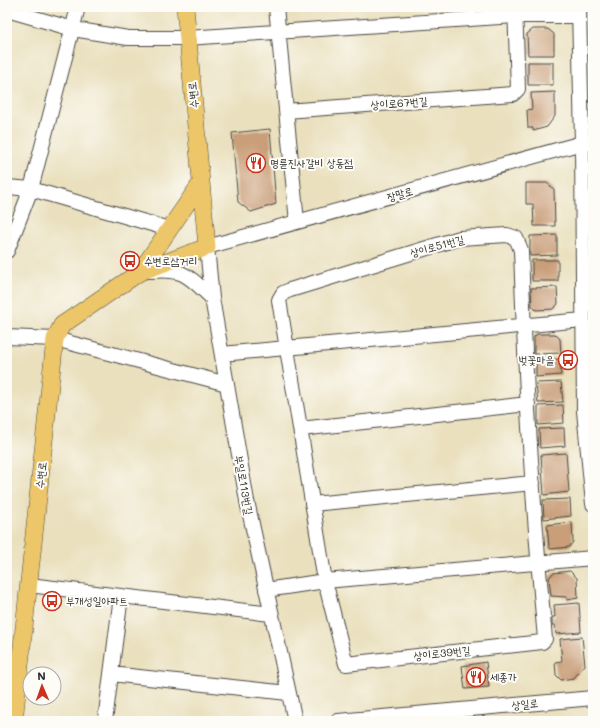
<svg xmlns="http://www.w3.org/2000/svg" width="600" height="728" font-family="Mali,'Poor Story',sans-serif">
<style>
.building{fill:#c99e79}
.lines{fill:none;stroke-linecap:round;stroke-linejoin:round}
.minor-casing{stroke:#484641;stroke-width:16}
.major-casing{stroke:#484641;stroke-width:18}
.minor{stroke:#fff;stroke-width:14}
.major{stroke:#ecc669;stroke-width:17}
.labels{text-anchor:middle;stroke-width:4;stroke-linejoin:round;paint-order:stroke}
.street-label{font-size:11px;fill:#2b2b2b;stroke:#fdfcf7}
.poi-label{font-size:11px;fill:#2b2b2b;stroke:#fdfcf7;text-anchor:start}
</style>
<rect width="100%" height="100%" fill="#fdfcf7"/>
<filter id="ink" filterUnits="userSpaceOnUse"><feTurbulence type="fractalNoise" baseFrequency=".025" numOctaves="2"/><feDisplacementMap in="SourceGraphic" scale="8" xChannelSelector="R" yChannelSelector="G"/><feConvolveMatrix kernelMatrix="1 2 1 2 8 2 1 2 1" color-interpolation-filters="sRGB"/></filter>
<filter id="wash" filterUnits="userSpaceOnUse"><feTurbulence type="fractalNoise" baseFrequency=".012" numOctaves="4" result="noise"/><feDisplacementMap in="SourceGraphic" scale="16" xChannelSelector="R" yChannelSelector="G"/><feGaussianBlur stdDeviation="0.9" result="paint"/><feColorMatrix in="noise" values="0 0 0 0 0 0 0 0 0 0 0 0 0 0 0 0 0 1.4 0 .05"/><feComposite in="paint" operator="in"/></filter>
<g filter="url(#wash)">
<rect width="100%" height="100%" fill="#eae0be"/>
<g id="blocks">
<path class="building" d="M533 29H548L554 34V55H528L527 34Z
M528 62H553V85H528Z
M555 92V116L547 127 533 131V128H528L527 110 532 109 531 93Z
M270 129 276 204 251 212 238 202 232 133Z
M526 183H547L554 189 555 226H534L533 204H526Z
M557 235V255L530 256V236Z
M532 260H558V281H532Z
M557 287 558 304 553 309 536 310 532 306 531 288Z
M537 334H555L560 339 561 353 534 354V337Z
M560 359 561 375 536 377V360Z
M561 382 563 402 538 403 536 383Z
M563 405 564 423 538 425V406Z
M564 428 565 446 540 448 539 429Z
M566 453 569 492 544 495 541 455Z
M570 499 571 516 544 519 543 500Z
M572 522 573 542 569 547 551 549 549 547 547 525Z
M570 571 577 578 578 598 567 600V597L551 596 549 578 553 573Z
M579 603 581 632 556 634 555 625H552V617H555L554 605Z
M582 637 585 665 574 678 561 680 556 675 555 662 562 661 560 639Z
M486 662 489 687 465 689 462 666Z"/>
</g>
</g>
<g filter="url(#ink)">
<use href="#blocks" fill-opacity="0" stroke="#484641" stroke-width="1"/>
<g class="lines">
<defs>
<path id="minor" d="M276 7 297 222
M579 7 582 143 584 411 593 504
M7 10 73 29 128 38H187L515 16H579
M286 111 513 94 518 89 515 7
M7 187 31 189 169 229
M507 235 516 238 521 250C525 380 533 510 545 639L542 642 346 664 325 581 279 300 283 293 290 290 460 238Z
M7 251 31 189 78 7
M150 271C185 268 188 276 212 298
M7 337 55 339 227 384
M222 354 583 320
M300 429 528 404
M312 504 533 483
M29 585 271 614
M266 590 325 581 593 558
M111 674 288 693
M105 721 121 596
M295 721 247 501 212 298 207 247 582 143H593
M338 721 593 698"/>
<path id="major" d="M140 272 201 183
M14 721 55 339 62 325 140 272 207 247 185 7"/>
</defs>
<use href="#minor" class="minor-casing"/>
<use href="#major" class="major-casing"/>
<use href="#minor" class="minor"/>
<use href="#major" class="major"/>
</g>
</g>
<defs>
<symbol id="restaurant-ring" viewBox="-11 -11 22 22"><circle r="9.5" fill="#fdfcf7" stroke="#c8321e" stroke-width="1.5"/><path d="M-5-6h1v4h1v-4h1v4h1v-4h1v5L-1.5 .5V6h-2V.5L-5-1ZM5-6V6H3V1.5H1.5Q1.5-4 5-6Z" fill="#c8321e"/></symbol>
<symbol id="bus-ring" viewBox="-11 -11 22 22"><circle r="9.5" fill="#fdfcf7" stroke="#c8321e" stroke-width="1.5"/><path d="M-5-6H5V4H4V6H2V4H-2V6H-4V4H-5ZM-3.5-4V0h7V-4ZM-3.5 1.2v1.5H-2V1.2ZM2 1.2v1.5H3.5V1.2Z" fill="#c8321e"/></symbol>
</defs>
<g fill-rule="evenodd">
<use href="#restaurant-ring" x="245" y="152" width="22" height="22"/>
<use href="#bus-ring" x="119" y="250" width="22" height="22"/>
<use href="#bus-ring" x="557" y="349" width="22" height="22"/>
<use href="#bus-ring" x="41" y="590" width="22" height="22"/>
<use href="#restaurant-ring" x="465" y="666" width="22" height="22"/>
</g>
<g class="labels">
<g class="street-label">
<text transform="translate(193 95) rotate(-95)" y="4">수변로</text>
<text transform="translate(399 103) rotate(-4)" y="4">상이로67번길</text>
<text transform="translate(400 194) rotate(-16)" y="4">장말로</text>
<text transform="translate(437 246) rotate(-15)" y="4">상이로51번길</text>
<text transform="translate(41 475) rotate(-84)" y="4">수변로</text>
<text transform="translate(244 485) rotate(80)" y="4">부일로113번길</text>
<text transform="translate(442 653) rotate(-6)" y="4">상이로39번길</text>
<text transform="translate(525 704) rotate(-5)" y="4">상일로</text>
</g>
<g class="poi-label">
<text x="270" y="167">명륜진사갈비 상동점</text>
<text x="144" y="265">수변로삼거리</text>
<text x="554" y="364" text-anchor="end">벚꽃마을</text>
<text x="66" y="605">부개성일아파트</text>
<text x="490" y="681">세종가</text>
</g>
</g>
<rect width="600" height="728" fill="none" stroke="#fdfcf7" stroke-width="24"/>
<g transform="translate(42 686) rotate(358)"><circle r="19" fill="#fdfcf7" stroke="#a9a8a5"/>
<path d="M0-3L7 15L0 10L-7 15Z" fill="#c8321e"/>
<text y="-6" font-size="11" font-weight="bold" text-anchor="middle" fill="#2b2b2b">N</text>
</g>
</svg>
